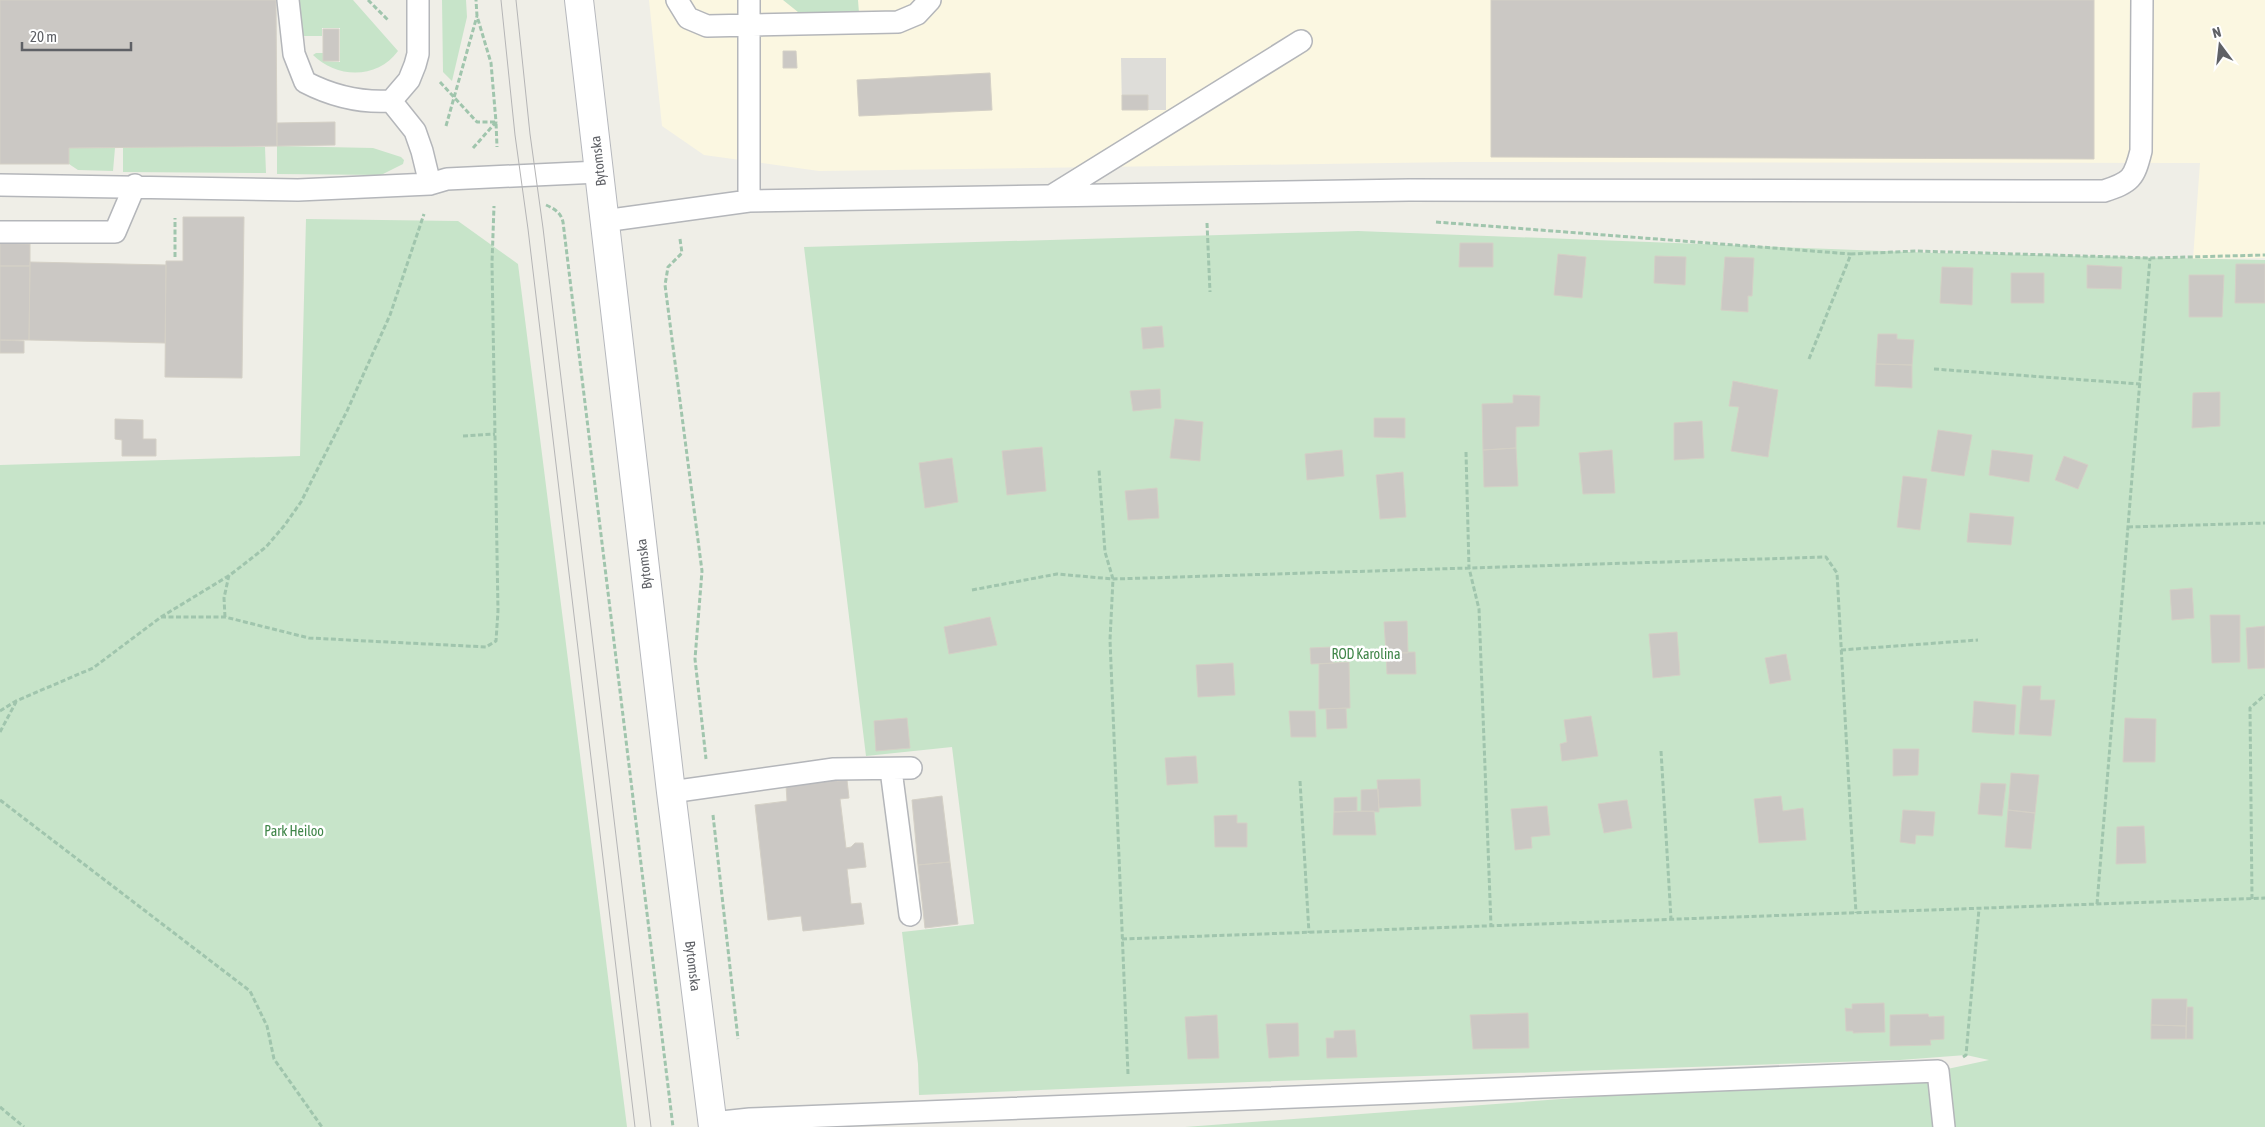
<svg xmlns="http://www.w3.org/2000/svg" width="2265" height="1127" font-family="'Asap Condensed',sans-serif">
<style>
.commercial{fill:#fbf7e1}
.industrial{fill:#deddd9}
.green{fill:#c7e4c9}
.building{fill:#cbc8c4;stroke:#d4d0c6}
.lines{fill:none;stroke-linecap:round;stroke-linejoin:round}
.lane-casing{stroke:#b4b6ba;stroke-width:24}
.secondary-casing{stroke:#b6b8bd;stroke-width:30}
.path{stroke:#a0c5ad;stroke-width:3;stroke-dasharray:5 2.5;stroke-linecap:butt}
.lane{stroke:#fff;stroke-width:21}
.secondary{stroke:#fff;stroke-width:28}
.tram{stroke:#b5b5b6;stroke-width:1}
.labels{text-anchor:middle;stroke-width:5;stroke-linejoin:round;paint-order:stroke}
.street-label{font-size:14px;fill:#5f6166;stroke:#fff}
.park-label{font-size:14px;fill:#3f8548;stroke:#fff}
</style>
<rect width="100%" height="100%" fill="#efeee7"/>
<path class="commercial" d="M649 0H2265V258L2193 259 2200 163 1458 162 819 171 704 155 662 126Z"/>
<path class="industrial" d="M1121 58H1166V110H1122Z"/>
<path class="green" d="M298 0H353L398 51C378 79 337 79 313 55L316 53H323V61L340 62V28H322V36H300Z
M442 0H466L467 17 452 81 443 72Z
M783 0H858L859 13 808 14 798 12Z
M277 146 373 148 401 157 404 160 403 164 381 175 277 174Z
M123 147H265L266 173 123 172Z
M69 148H115L113 171 78 170 69 164Z
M306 219 458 221 518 264 627 1127H0V465L300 456Z
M1358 231 1936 253 2265 260V1127H1185L1938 1071 1989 1060 1966 1055 1900 1060 1159 1085 919 1095 918 1064 902 932 974 924 952 747 866 756 804 247Z"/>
<path class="building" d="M0 0H276L277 146 69 148V164H0Z
M1491 0H2094V159L1491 157Z
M323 29H339V61H323Z
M783 51H796L797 68H783Z
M990 73 992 110 859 116 857 80Z
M1122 95H1148V110H1122Z
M335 122V145L277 146V123Z
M183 217H244L242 378 165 377 166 261H183Z
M0 243 30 244V266H0Z
M1460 243H1493V267H1459Z
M1558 254 1586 257 1582 298 1554 295Z
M1655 256 1686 257 1685 285 1654 283Z
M1725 257 1754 258 1752 296H1748V312L1721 310Z
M30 262 166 265 165 343 29 340Z
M2236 264H2265V303H2235Z
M2087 265 2122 267 2121 289 2087 288Z
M0 266H30L29 340H0Z
M1942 267 1973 268 1972 305 1940 303Z
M2011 273H2044V303H2011Z
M2189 275H2224L2222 317H2189Z
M1162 326 1164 347 1143 349 1141 328Z
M1878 334H1897V339L1914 340 1912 365 1876 364Z
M0 340 24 341V353H0Z
M1876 364 1912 365V388L1875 386Z
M1733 381 1778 390 1768 457 1731 451 1739 407 1729 406Z
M1160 389 1161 408 1133 411 1130 391Z
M2220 392V426L2192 428 2193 393Z
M1513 395 1540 396 1539 426 1516 427V448L1483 450 1482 404 1513 403Z
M1374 418H1405V438L1374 437Z
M115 419 143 420V439H156V456H122V440L115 439Z
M1175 419 1203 422 1200 461 1170 458Z
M1702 421 1704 458 1674 460V423Z
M1938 430 1972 435 1964 476 1931 471Z
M1042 447 1046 491 1007 495 1002 451Z
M1516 448 1518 486 1484 487 1483 450Z
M1342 450 1344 476 1307 480 1305 454Z
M1612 450 1615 493 1583 494 1579 453Z
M1992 450 2033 455 2029 482 1989 475Z
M2064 456 2088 465 2078 489 2055 480Z
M952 458 958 502 925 508 919 463Z
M1403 472 1406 517 1380 519 1376 475Z
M1903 476 1927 479 1920 530 1897 527Z
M1157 488 1159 518 1128 520 1125 491Z
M1970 513 2014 517 2011 545 1967 542Z
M2192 588 2194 618 2172 620 2170 590Z
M2210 615H2240V662L2212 663Z
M990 617 997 645 949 654 944 627Z
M1407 621 1408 653H1386L1384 622Z
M2265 626V668L2248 669 2246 628Z
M1677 632 1680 675 1653 678 1649 634Z
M1333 647V663L1311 664 1310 648Z
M1415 652 1416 674H1387L1386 653Z
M1786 654 1791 680 1770 684 1765 658Z
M1349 662 1350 708 1319 709V664Z
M1233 663 1235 695 1198 697 1196 665Z
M2023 686H2041L2040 700H2055L2051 736 2019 734Z
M1974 701 2016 705 2014 735 1972 732Z
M1346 708 1347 728 1327 729 1326 709Z
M1289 711H1315L1316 737H1291Z
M1591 716 1598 756 1562 761 1560 744 1567 742 1564 720Z
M907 718 910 748 876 751 874 721Z
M2125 718 2156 719 2155 762H2123Z
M1893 749H1919L1918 775 1893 776Z
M1196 756 1198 783 1167 785 1165 758Z
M2011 773 2039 775 2035 813 2008 810Z
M837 778V781L847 780 849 798 840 799 846 848 851 847 855 843H863L866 867 847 869 851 904 861 903 864 924 803 931 801 916 768 920 755 805 787 801 786 785Z
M1420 779 1421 806 1379 808 1377 780Z
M1981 783 2006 784 2002 816 1978 814Z
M1378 789 1379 812 1361 811V790Z
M942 796 950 862 918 865 912 800Z
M1781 796 1783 811 1803 808 1806 840 1759 843 1754 799Z
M1357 797V811L1334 812V798Z
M1627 800 1632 828 1604 833 1598 804Z
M1547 806 1550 835 1531 837 1532 848 1515 850 1511 809Z
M1903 810 1935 812 1933 836 1916 835 1915 844 1900 842Z
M2008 810 2035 813 2031 849 2005 847Z
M1374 811 1376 835H1333L1334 812Z
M1237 815V823H1247V847H1215L1214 816Z
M2144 826 2146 863 2116 864 2117 827Z
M950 862 958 924 925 928 918 865Z
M2152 999H2187L2186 1026 2151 1025Z
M1884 1003 1885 1032 1853 1033V1031H1846L1845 1008 1852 1009V1004Z
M2187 1007H2193V1039H2186Z
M1528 1013 1529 1048 1473 1049 1470 1015Z
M1928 1014 1929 1017 1944 1016V1039L1930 1040 1931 1045 1890 1046V1015Z
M1217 1015 1219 1058 1188 1059 1185 1017Z
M1298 1023 1299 1056 1269 1058 1266 1024Z
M2151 1025 2186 1026V1039H2151Z
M1355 1030 1357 1057 1327 1058 1326 1038H1334V1031Z"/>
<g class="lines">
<defs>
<path id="lane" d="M288 0 294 54 305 82C332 96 360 103 391 101L409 80 415 65 418 54V0
M677 0 688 18 707 26 898 22 917 14 930 0
M749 0V201
M391 101 415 131 422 151 430 184
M0 185 298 190 430 184 447 179 599 172
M1053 195 1301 41
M604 221 749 201 1409 190 2104 191C2131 182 2134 179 2141 151L2142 0
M0 232H115L135 185
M891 770 910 915
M671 792 834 769 911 768
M712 1123 750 1119 1938 1071 1944 1127"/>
<path id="secondary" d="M579 0 671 792 713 1127"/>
</defs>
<use href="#lane" class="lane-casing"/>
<use href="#secondary" class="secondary-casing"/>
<path class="path" d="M368 0 388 20
M440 82 477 122H496L497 147
M446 126 477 16
M473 148 496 122 491 63 477 16 476 0
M546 205C555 209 561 213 563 222L673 1127
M1436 222 1851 254
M1207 223 1210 292
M680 239 682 253 668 267 665 285 702 571 695 659 706 759
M175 257V218
M1809 359 1851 254 1916 251 2150 258 2265 255
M1934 369 2140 384
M463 436 495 434
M1466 452 1469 568 1479 609 1491 926
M2128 527 2265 523
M972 590 1057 574 1113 579 1105 552 1099 470
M161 617H225L309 638 486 647 496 641 498 611 492 263 494 206
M225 617 224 598 229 575
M1841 650 1978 640
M0 711 16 701 93 668 161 617 230 575 266 547 284 526 301 502 312 480 347 411 390 315 424 214
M0 732 16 702
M1661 751 1671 919
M1300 781 1309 933
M0 800 250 991 267 1026 274 1059 322 1127
M713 815 738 1039
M2252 899 2250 708 2265 695
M2097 904 2150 258
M1122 939 2265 898
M1963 1057 1966 1055 1979 909
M1128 1074 1110 640 1113 579 1826 557 1837 573 1856 913
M0 1107 24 1127"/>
<use href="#lane" class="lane"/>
<use href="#secondary" class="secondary"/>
<path class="tram" d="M501 0 515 135 528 229 635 1127
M516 0 530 134 543 228 651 1127"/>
</g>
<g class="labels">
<g class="street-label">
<text transform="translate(598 161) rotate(-97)" y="5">Bytomska</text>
<text transform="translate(644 564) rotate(-97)" y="5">Bytomska</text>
<text transform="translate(693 966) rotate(83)" y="5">Bytomska</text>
</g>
<g class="park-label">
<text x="1366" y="659">ROD Karolina</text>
<text x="294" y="836">Park Heiloo</text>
</g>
</g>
<g transform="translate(2220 45) rotate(345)" stroke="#ffffff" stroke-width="4" paint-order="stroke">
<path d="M0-4L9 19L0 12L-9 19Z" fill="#5f6166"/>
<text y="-8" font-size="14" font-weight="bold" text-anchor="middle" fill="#5f6166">N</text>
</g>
<path d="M22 42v8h109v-8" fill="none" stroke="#5f6166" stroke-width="2.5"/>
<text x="30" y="42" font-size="15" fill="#5f6166" stroke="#ffffff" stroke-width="4" paint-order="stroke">20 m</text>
</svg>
